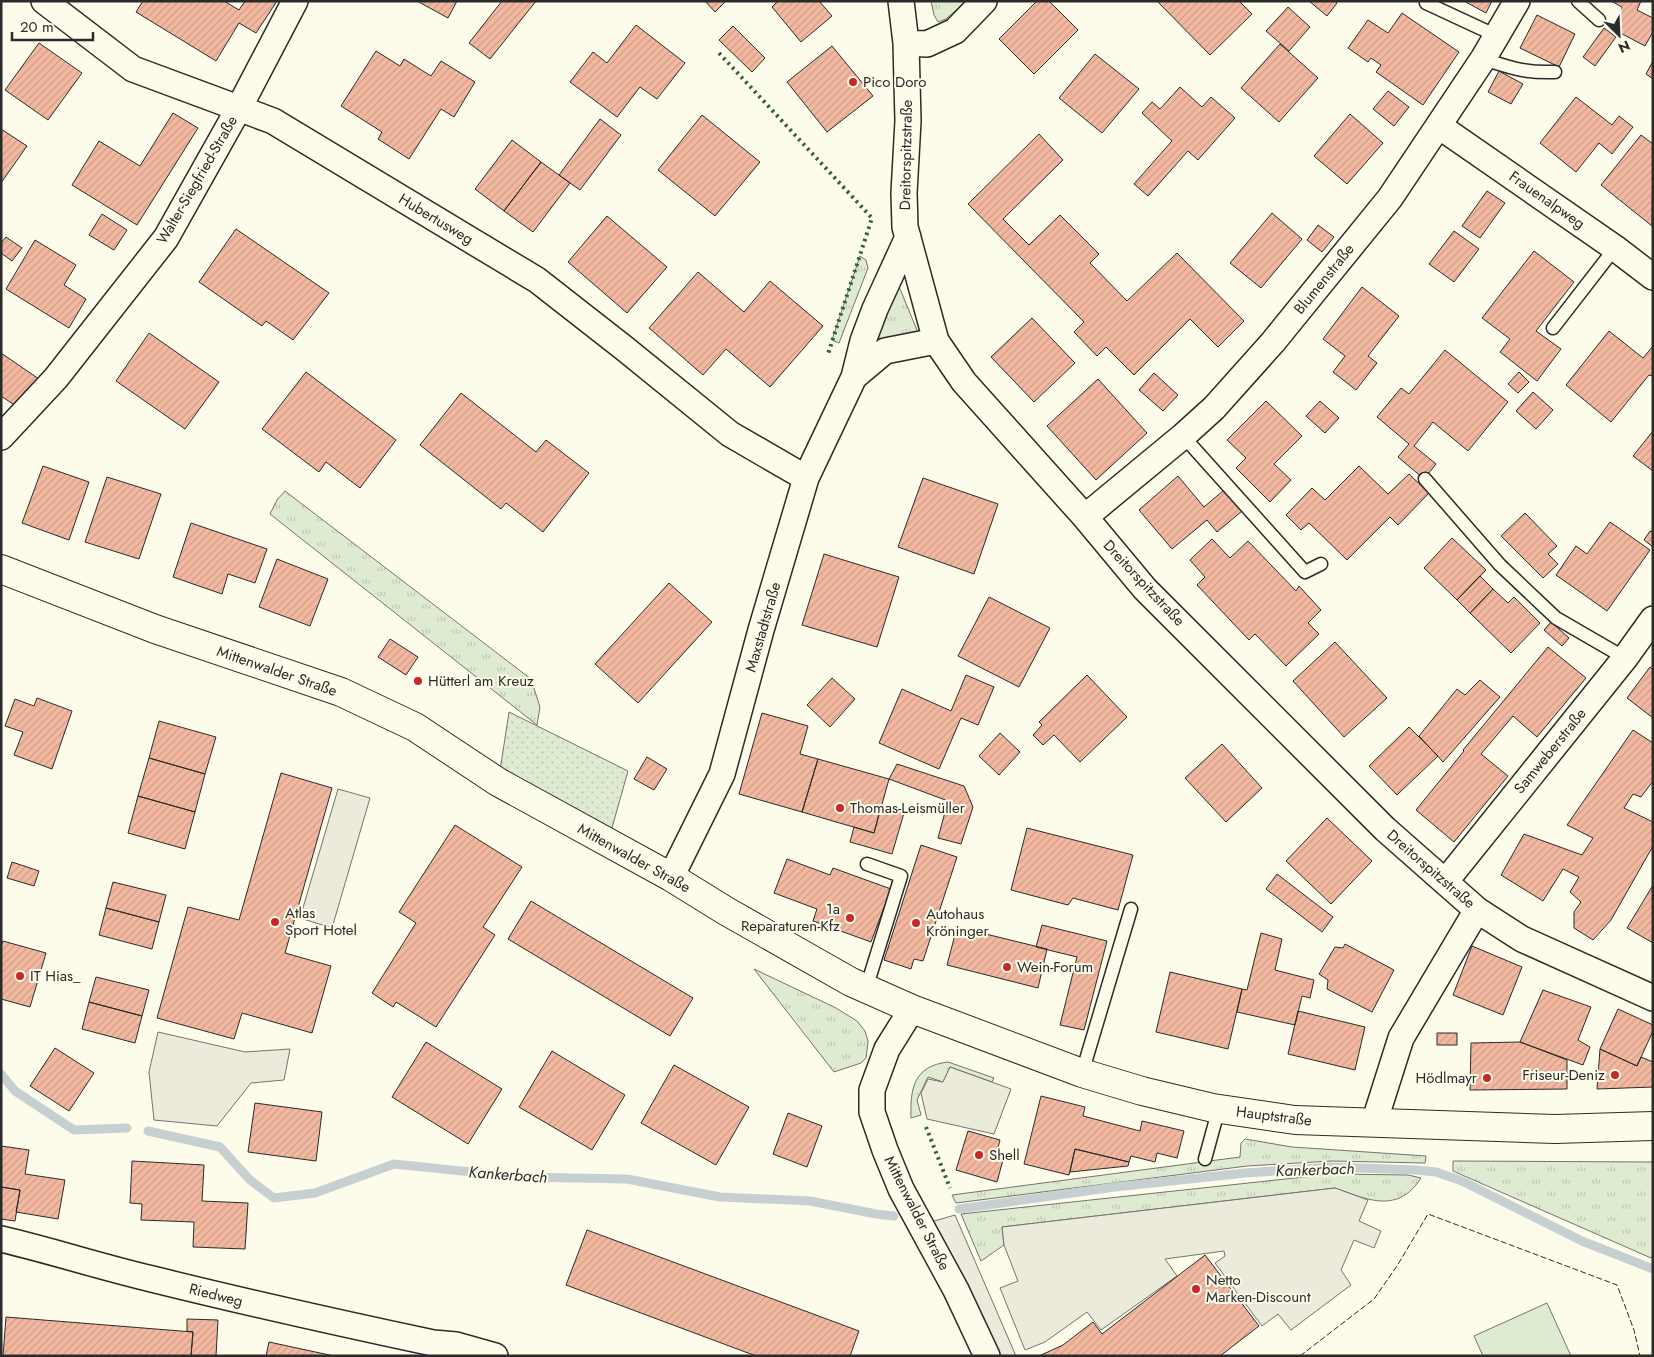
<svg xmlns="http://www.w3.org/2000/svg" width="1654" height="1357" font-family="Jost,sans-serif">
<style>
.grass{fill:url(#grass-tufts);stroke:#74746e}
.park{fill:url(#park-dots);stroke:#74746e}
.pitch{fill:#deebd1;stroke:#74746e}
.parking{fill:#eceadb;stroke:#74746e}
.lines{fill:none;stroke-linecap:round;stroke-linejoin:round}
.stream{stroke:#c7d0d0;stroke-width:9}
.building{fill:url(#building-hatch);stroke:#2b2b2b}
.service-casing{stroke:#2b2b2b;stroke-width:15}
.minor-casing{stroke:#2b2b2b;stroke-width:28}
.primary-casing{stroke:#2b2b2b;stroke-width:30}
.service{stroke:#fdfbea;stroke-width:12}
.minor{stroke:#fdfbea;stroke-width:25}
.primary{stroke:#fdfbea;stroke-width:28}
.hedge{stroke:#34623c;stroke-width:4;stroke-dasharray:2.5 4;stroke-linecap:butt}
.fence{stroke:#2b2b2b;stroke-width:1;stroke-dasharray:6 2.5;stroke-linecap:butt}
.poi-dot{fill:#c62828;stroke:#fdfbea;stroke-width:2}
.labels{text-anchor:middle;stroke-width:4;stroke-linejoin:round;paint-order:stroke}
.poi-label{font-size:15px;fill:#2b2b2b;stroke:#fdfbea;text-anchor:start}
.street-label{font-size:15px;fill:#2b2b2b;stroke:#fdfbea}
.water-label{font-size:16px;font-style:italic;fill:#2b2b2b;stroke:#fdfbea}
</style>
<defs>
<pattern id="grass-tufts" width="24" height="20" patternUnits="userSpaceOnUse" patternTransform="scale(1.25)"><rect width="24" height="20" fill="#deebd1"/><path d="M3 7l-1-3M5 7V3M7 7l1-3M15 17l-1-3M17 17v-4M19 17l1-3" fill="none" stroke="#bfcab4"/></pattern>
<pattern id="park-dots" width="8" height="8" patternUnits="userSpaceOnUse" patternTransform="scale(1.25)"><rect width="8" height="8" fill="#deebd1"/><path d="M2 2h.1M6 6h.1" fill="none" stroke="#bfcab4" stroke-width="1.8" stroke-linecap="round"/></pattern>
<pattern id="building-hatch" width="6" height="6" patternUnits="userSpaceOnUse" patternTransform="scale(1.25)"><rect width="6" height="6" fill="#f2b8a0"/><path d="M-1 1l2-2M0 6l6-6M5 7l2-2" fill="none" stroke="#d09e8a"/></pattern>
</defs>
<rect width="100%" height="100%" fill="#fdfbea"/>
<path class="grass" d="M931 1H966L946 19 938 22 934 15Z
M860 256 866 260 868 268 839 343 832 340Z
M898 284 919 335 876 346 892 286Z
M285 491 531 679 540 707 537 725 270 514 277 500Z
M754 969 836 1008 857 1021 865 1031 868 1041 866 1058 861 1063 834 1072Z
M948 1062 994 1078 992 1082 950 1067 943 1082 928 1077 917 1100 921 1115 911 1118C910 1088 914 1066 948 1062Z
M1245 1139 1292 1147 1426 1156 1425 1163 1331 1161 1247 1166 956 1203 952 1195 1240 1157 1241 1143Z
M1453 1161 1653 1162V1255L1651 1258 1453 1171Z
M1332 1174 1408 1175 1421 1178C1398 1214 1368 1200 1335 1188L1002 1227 1004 1245 981 1261 961 1214Z"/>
<path class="park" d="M509 712 628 771 608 842 499 777Z"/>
<path class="pitch" d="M1547 1303 1571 1356H1483L1474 1336Z"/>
<path class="parking" d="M338 789 370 798 332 928 300 918Z
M158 1032 245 1052 290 1049 284 1080 251 1083 217 1126 154 1120 149 1072Z
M950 1067 1011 1089 994 1134 927 1119 921 1093 928 1079 943 1082Z
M1335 1188 1368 1200 1359 1221 1381 1231 1374 1248 1354 1240 1341 1270 1351 1285 1291 1330 1278 1314 1262 1326 1215 1263 1225 1256 1224 1251 1165 1259 1177 1276 1101 1330 1087 1312 1045 1342 1025 1350 1000 1288 1018 1281 1004 1245 1002 1227Z
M955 1215 1016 1356H991L931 1222Z"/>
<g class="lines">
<path class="stream" d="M1 1074 15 1091 74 1130 127 1128
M148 1131 220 1147 250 1180 274 1198 315 1193 394 1164 519 1177 627 1179 720 1197 810 1201 876 1214 894 1216
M959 1209 1115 1187 1245 1173 1331 1167 1415 1170 1436 1172 1462 1181 1582 1241 1653 1269"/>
</g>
<path class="building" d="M143 1H224L239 10 245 1H277L256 33 239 23 216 61 136 12Z
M417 1H457L448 18Z
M502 1H536L490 59 469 43Z
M705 1H726L715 12Z
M778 1H819L832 16 801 42 772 7Z
M1037 1H1049L1078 30 1034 74 999 39Z
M1157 1H1239L1252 14 1210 55Z
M1309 1H1334L1337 3 1327 16Z
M1464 1H1492L1486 13Z
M1611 1H1641L1637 10 1653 18V32L1645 46 1611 28 1622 7Z
M1288 7 1310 27 1289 51 1266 31Z
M1402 13 1459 52 1423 105 1376 72 1381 65 1371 58 1368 62 1348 48 1368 20 1388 33Z
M1537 15 1575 34 1559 67 1520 48Z
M636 25 685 63 657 99 640 87 617 117 570 82 593 52 607 63Z
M733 26 765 58 752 72 719 40Z
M1604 28 1616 37 1595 66 1583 57Z
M39 43 82 73 48 120 5 90Z
M1280 44 1318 78 1279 122 1241 88Z
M832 46 873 96 827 132 787 82Z
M376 51 400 66 404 59 431 76 441 61 475 82 454 117 441 109 409 159 378 139 382 132 341 106Z
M1095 54 1139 89 1102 133 1059 98Z
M1653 61V79L1646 74Z
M1499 71 1523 84 1511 104 1488 92Z
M1180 87 1202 107 1211 97 1235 118 1198 160 1188 151 1148 196 1134 184 1172 141 1142 113 1152 102 1160 109Z
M1388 91 1409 107 1394 126 1373 109Z
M1576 97 1612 125 1619 116 1633 127 1612 154 1599 143 1576 172 1540 143Z
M173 113 198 128 137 225 72 185 99 141 140 166Z
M1350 114 1383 143 1347 184 1314 156Z
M702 115 760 162 715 216 658 170Z
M600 119 621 135 580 190 559 175Z
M1 129 27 146 1 183Z
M1039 134 1063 160 1003 219 1029 245 1060 215 1099 254 1090 263 1127 301 1177 253 1244 321 1218 347 1190 319 1134 375 1106 347 1097 356 1074 332 1084 322 968 204Z
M1641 135 1653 144 1652 226 1601 185Z
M512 140 541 162 504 211 475 189Z
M541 162 570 183 533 232 504 211Z
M1487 191 1505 203 1480 238 1462 226Z
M1272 213 1302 239 1261 288 1230 263Z
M102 214 127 230 114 250 89 235Z
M607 216 667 267 627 313 568 262Z
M1318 225 1334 237 1322 252 1307 240Z
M236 229 329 293 293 340 266 321 262 326 199 282Z
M1454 231 1479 249 1454 282 1429 264Z
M6 237 22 248 12 261 1 253V243Z
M35 240 76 265 64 285 86 299 69 328 6 289Z
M1534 251 1574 282 1536 331 1561 349 1537 381 1500 352 1510 339 1482 318Z
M698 272 744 312 770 281 823 326 770 387 726 349 703 375 649 328Z
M1362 287 1399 316 1368 356 1377 363 1356 390 1333 372 1345 356 1323 339Z
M1032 318 1075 363 1034 402 991 357Z
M1609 331 1643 358 1653 346V376L1649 375 1611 422 1566 385Z
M149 333 219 382 185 429 116 381Z
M1445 350 1508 402 1468 451 1433 422 1414 446 1436 464 1424 479 1398 457 1409 444 1377 417 1401 388 1409 394Z
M1 353 39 379 19 408 1 396Z
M306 372 396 440 360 488 326 462 319 472 262 429Z
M1519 372 1529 382 1518 393 1508 384Z
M1154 373 1178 395 1163 411 1139 390Z
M1098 379 1147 433 1096 480 1047 426Z
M1533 392 1553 410 1536 429 1516 411Z
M461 393 536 452 546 440 589 473 543 532 506 503 501 509 420 445Z
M1266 401 1302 436 1274 464 1291 480 1270 502 1236 468 1246 458 1227 440Z
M1320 401 1339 418 1325 433 1306 416Z
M1653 431V471L1633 456Z
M43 466 89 482 69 540 22 523Z
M1359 466 1388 494 1409 474 1429 493 1398 525 1390 517 1347 560 1309 523 1301 530 1286 515 1312 488 1325 500Z
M1178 476 1204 507 1224 490 1242 511 1217 532 1207 520 1172 549 1139 510Z
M107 477 161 494 139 559 85 542Z
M923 478 998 504 974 574 898 547Z
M1525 513 1557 546 1548 554 1558 564 1543 578 1501 536Z
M1610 522 1650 550 1607 611 1556 575 1576 546 1587 554Z
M191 523 267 549 255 583 228 574 222 594 173 577Z
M1650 531 1653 532V547L1644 540Z
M1452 538 1486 570 1457 600 1424 568Z
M1212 539 1230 558 1248 541 1296 591 1299 586 1321 610 1308 623 1319 634 1286 666 1255 634 1249 640 1197 585 1205 577 1190 560Z
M824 554 899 577 877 647 802 625Z
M277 559 328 579 310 626 259 607Z
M1480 576 1493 589 1470 613 1457 600Z
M669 583 712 622 638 703 595 664Z
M1493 589 1508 603 1514 597 1540 623 1511 653 1470 613Z
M989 597 1050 628 1019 687 958 656Z
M1551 622 1569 638 1562 646 1544 630Z
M390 639 418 657 406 675 378 657Z
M1335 642 1387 698 1344 737 1293 681Z
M1548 647 1586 678 1537 737 1513 716 1481 754 1508 776 1454 842 1416 810 1464 751 1463 750Z
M1650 667 1653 670V718L1627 698Z
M966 675 994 687 978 725 961 718 939 769 879 743 902 689 951 711Z
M1087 675 1127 717 1080 762 1054 735 1043 745 1033 735 1042 725 1039 722Z
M832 678 855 699 830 727 807 705Z
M1480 680 1500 697 1443 762 1419 736 1457 689 1465 695Z
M37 698 72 711 52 769 14 755 23 732 5 726 15 699 34 706Z
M762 713 808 726 800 754 818 759 802 812 739 794Z
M159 721 216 737 205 774 149 758Z
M1409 727 1438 756 1397 795 1369 766Z
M1633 730 1653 743V781L1641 797 1633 794 1624 808 1653 822V846L1611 920 1593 940 1574 928V912L1581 902 1570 892 1579 877 1563 869 1543 901 1501 875 1524 834 1582 855 1593 838 1567 825Z
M1000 733 1020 752 999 775 979 756Z
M1222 744 1262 788 1226 822 1185 778Z
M647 757 667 769 654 790 634 779Z
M149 758 205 774 195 812 138 796Z
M818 759 889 779 874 833 802 812Z
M897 764 964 786 973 807 961 844 938 838 948 801 889 779Z
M281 773 332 788 285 953 331 966 312 1033 242 1013 234 1039 157 1018 188 907 239 920Z
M138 796 195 812 185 849 128 833Z
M881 806 904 813 892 854 850 842 854 827 874 833Z
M1327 818 1372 861 1331 904 1286 861Z
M455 825 522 867 483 927 495 935 436 1027 396 1002 393 1007 372 993 416 923 399 912Z
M1027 828 1133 855 1118 910 1073 898 1068 905 1011 890Z
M921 845 957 857 923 961 914 959 911 969 884 960Z
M787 859 830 875 833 868 891 889 871 942 813 921 817 909 774 893Z
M12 862 39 871 34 886 7 878Z
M1277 874 1333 917 1322 932 1266 889Z
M113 882 166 895 159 922 106 908Z
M1653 885V943L1627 928Z
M531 901 693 998 670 1036 508 939Z
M106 908 159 922 152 949 99 935Z
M1042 925 1107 941 1084 1030 1060 1025 1077 957 1036 947Z
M957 927 1047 949 1038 988 947 965Z
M1261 933 1282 939 1275 970 1314 980 1310 998 1302 996 1295 1025 1237 1012 1242 989 1247 990Z
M3 941 46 953 30 1007 1 999V946Z
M1345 944 1394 970 1372 1012 1327 989 1328 980 1319 974 1335 947 1343 948Z
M1472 946 1522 967 1503 1015 1453 995Z
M1170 972 1242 989 1228 1049 1156 1032Z
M96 977 149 990 142 1016 89 1002Z
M1543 990 1591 1007 1578 1040 1590 1047 1583 1065 1520 1042Z
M89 1002 142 1016 135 1043 82 1029Z
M1618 1009 1653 1025V1031L1637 1066 1600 1049Z
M1298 1011 1365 1027 1355 1070 1288 1054Z
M1437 1033H1457V1045H1437Z
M426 1042 502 1089 468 1144 392 1097Z
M1520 1042 1567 1060V1089L1470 1090 1471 1043Z
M55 1048 94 1073 69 1111 30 1086Z
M1600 1049 1637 1066 1641 1057 1653 1062V1087L1597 1089Z
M552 1051 625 1095 592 1150 519 1107Z
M674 1065 749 1107 716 1165 641 1123Z
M1041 1096 1085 1107 1083 1116 1140 1131 1142 1121 1184 1131 1177 1158 1157 1153 1155 1162 1131 1156 1129 1162 1075 1149 1069 1175 1024 1164Z
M255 1103 322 1112 316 1161 248 1152Z
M788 1113 822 1126 807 1167 773 1154Z
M968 1131 1000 1140 995 1159 1003 1160 997 1182 956 1170Z
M1 1146 29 1150 25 1174 65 1180 58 1219 16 1212 20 1190 1 1187Z
M1075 1149 1129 1162 1128 1166 1070 1172Z
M132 1161 204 1165 202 1201 248 1203 245 1249 193 1247 194 1222 141 1220 142 1204 130 1203Z
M1 1187 20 1190 15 1221 1 1219Z
M587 1230 859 1331 850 1356H756L566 1285Z
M1205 1255 1259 1326 1220 1356H1039L1063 1345 1093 1322 1102 1334Z
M6 1317 193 1332 191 1356H3Z
M187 1319 218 1320 216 1356H191L193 1332 187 1331Z
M269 1342 334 1356H266Z"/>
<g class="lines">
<defs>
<path id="service" d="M1578 1 1599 20
M1426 3 1497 36
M1483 59C1512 68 1524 73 1555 72
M1553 328 1615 248
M1183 436 1305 572 1321 564
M1425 479 1500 565 1556 618 1625 658
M866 989 901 876 867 864
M1082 1073 1131 909
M1205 1159 1219 1108"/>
<path id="minor" d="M44 1 133 69 273 121 537 280 624 348 730 434 806 478
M901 1 906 43 908 121 904 193 905 227 936 341 964 382 1085 517 1145 589 1385 829 1477 910 1522 939 1653 998
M906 43 927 44 955 31 984 1
M1439 126 1615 248 1653 277
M854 377 885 351 936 341
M1 437 56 378 166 238 239 108 295 1
M1085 517 1183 436 1214 408 1273 342 1390 198 1483 59 1517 1
M671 877 722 774 761 630 806 478 854 377 863 341 875 309 908 237
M1445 882 1625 658 1653 619
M912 1009 887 1049 872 1090V1112L885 1150 901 1189 956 1290 987 1356
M1374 1123 1401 1038 1477 910
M1 1239C52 1251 101 1267 152 1279 245 1302 339 1323 433 1343L456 1345 495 1356"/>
<path id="primary" d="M1 569 155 629 341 692 415 727 498 782 671 877 726 911 851 982 912 1009 1082 1073 1142 1091 1213 1108 1295 1120 1555 1129 1653 1126"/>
</defs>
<use href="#service" class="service-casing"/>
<use href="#minor" class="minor-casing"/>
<use href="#primary" class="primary-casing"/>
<use href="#service" class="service"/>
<use href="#minor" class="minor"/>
<use href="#primary" class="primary"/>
<path class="hedge" d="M719 53 872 218 828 354
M926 1127 950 1188"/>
<path class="fence" d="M1300 1356 1374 1299 1397 1266 1428 1214 1617 1285 1634 1330 1640 1356"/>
</g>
<g class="poi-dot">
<circle cx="853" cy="82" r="5"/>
<circle cx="418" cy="681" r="5"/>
<circle cx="840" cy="808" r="5"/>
<circle cx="850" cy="918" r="5"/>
<circle cx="275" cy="922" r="5"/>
<circle cx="916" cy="923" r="5"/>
<circle cx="1007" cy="967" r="5"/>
<circle cx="20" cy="976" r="5"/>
<circle cx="1615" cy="1075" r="5"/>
<circle cx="1487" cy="1078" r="5"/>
<circle cx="979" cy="1155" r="5"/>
<circle cx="1196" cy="1289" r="5"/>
</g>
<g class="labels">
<g class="poi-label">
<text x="863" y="87">Pico Doro</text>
<text x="428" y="686">Hütterl am Kreuz</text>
<text x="850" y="813">Thomas-Leismüller</text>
<text x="840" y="914" text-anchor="end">1a<tspan x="840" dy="17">Reparaturen-Kfz</tspan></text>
<text x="285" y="918">Atlas<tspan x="285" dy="17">Sport Hotel</tspan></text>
<text x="926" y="919">Autohaus<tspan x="926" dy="17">Kröninger</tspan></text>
<text x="1017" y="972">Wein-Forum</text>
<text x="30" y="981">IT Hias_</text>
<text x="1605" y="1080" text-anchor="end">Friseur-Deniz</text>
<text x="1477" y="1083" text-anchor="end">Hödlmayr</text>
<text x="989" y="1160">Shell</text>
<text x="1206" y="1285">Netto<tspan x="1206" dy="17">Marken-Discount</tspan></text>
</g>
<g class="street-label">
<text transform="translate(906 155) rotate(-89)" y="5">Dreitorspitzstraße</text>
<text transform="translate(197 180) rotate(-60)" y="5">Walter-Siegfried-Straße</text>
<text transform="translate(1547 200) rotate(35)" y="5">Frauenalpweg</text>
<text transform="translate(436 219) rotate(31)" y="5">Hubertusweg</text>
<text transform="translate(1324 279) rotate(-51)" y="5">Blumenstraße</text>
<text transform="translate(1144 583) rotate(47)" y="5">Dreitorspitzstraße</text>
<text transform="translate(763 627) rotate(-74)" y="5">Maxstadtstraße</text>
<text transform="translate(277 671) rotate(19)" y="5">Mittenwalder Straße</text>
<text transform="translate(1550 751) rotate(-51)" y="5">Samweberstraße</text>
<text transform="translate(634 858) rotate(29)" y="5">Mittenwalder Straße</text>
<text transform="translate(1431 869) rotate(41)" y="5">Dreitorspitzstraße</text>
<text transform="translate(1274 1116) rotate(7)" y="5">Hauptstraße</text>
<text transform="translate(917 1213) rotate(63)" y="5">Mittenwalder Straße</text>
<text transform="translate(216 1295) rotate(14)" y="5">Riedweg</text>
</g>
<g class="water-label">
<text transform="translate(1315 1169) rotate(-2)" y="6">Kankerbach</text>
<text transform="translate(508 1174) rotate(4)" y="6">Kankerbach</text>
</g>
</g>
<rect width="1654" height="1357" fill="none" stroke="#2b2b2b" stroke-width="5"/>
<g transform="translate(1619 35) rotate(156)" stroke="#fdfbea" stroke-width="4" paint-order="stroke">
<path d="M0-4L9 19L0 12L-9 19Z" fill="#2b2b2b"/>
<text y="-8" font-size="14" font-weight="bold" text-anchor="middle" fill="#2b2b2b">N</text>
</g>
<path d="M12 32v8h81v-8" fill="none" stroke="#2b2b2b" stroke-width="2.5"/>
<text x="20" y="32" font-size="15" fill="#2b2b2b" stroke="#fdfbea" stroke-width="4" paint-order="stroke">20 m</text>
</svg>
